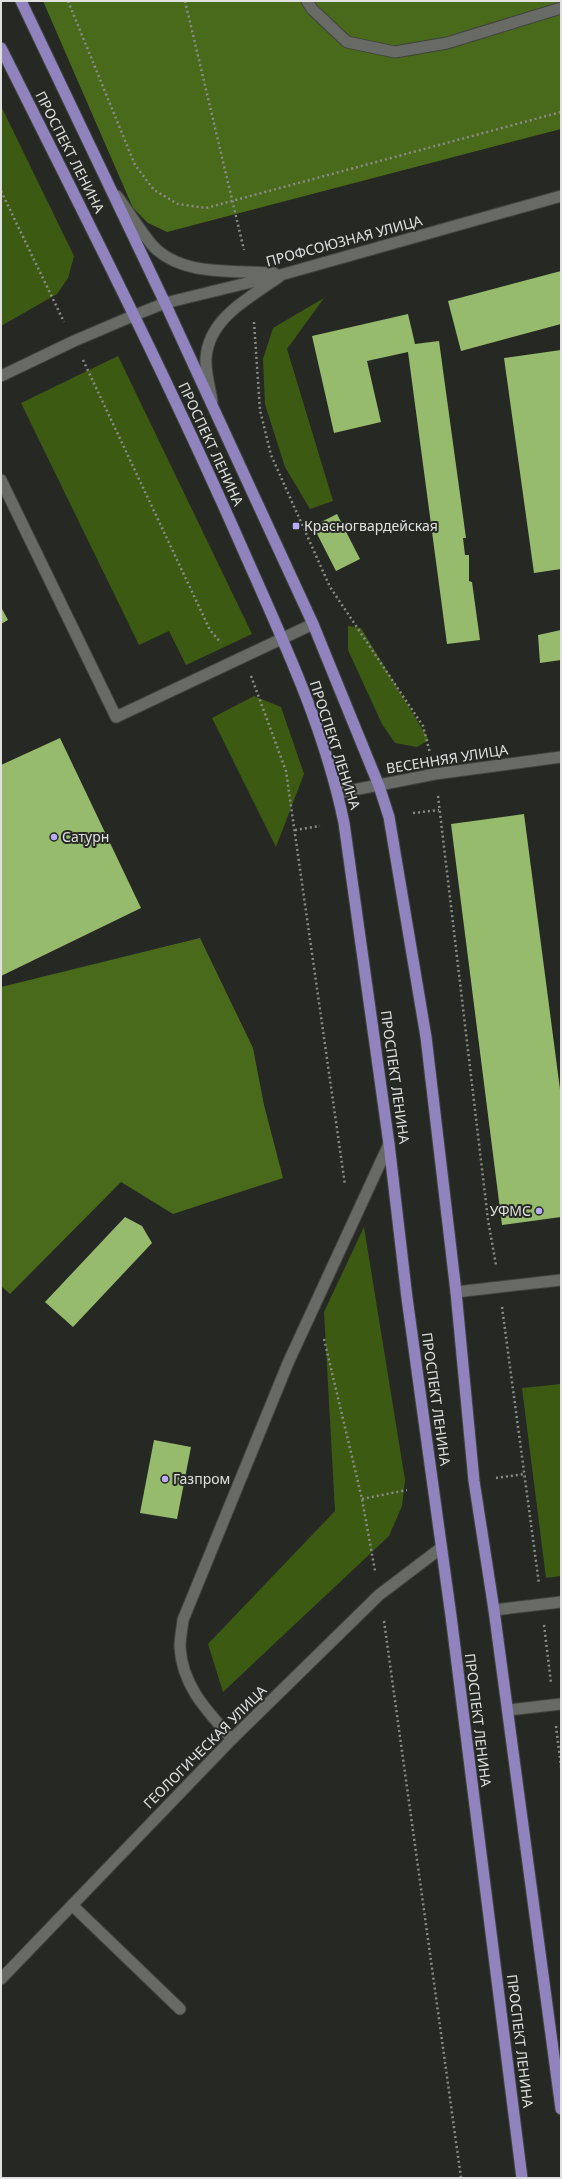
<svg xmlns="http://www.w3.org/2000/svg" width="562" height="2179" font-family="'Noto Sans',sans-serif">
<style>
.green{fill:#3d5a13}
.forest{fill:#496a1a}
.building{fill:#96bb6c}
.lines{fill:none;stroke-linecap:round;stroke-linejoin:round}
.service-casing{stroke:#41433f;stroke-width:13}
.minor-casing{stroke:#41433f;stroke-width:13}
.secondary-casing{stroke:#41433f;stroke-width:13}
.primary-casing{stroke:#41433f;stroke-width:13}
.path{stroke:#8a8b88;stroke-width:2.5;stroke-dasharray:2 3;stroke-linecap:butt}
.service{stroke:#686a65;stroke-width:11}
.minor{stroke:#686a65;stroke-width:11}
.secondary{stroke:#686a65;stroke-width:11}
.primary{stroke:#9083be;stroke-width:11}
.poi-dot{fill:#b9abf7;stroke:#262824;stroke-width:1.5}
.labels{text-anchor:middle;stroke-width:4;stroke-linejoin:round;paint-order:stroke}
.street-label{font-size:14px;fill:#e0e1df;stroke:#262824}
.poi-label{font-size:14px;fill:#e0e1df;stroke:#262824;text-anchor:start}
</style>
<rect width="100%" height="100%" fill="#262824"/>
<path class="green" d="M1 106 74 256 68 278 57 294 1 326Z
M324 298 287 349 333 501 310 509 285 467 265 404 263 359 273 328Z
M118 356 252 634 186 665 169 631 139 645 21 403Z
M348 626 361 628 429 740 417 747 395 743 382 724 348 650Z
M254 696 281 707 304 774 276 847 212 718Z
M364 1227 405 1480 402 1506 389 1536 223 1692 208 1644 335 1511 324 1312Z
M561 1384V1576L546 1578 522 1388Z"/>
<path class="forest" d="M43 1H561V129L167 232 148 223 133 208Z
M200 938 253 1048 264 1105 283 1178 173 1214 121 1182 10 1294 1 1286V987Z"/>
<path class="building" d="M561 271V324L461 351 448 301Z
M408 314 415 344 439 341 466 538H463L465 555H469V581L472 582 480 640 447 644 408 352 367 361 381 422 334 433 312 336Z
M561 350V569L534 573 504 358Z
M337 514 360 559 336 571 313 526Z
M1 607 8 620 1 624Z
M561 630V660L540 663 538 635Z
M60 738 141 908 1 976V765Z
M524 814 561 1097V1217L502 1225 451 824Z
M125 1217 142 1226 152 1243 73 1327 45 1302Z
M154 1440 191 1447 177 1519 140 1513Z"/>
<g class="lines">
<defs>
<path id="service" d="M307 1 312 9 347 42 395 52 447 43 561 8
M1 376 74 341 135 315
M1 480 116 717 313 624
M456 1292 561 1280
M494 1610 561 1602
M508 1710 561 1704
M232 1739C208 1712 182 1686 180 1647 180 1638 182 1629 183 1620L288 1363 389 1144
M72 1905 180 2009"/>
<path id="minor" d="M338 793 435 774 561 757"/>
<path id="secondary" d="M117 196C129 212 140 231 153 246 182 277 235 270 274 273
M135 315 165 303 284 274 561 196
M212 401C210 388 205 372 206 358 209 318 249 298 279 277
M1 1979 232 1739 379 1595 441 1548"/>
<path id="primary" d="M21 1 165 303 313 624 379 786 389 817 426 1037 456 1292 474 1481 494 1610 561 2109
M1 48C83 212 166 375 240 543 280 634 324 725 344 823L389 1144 407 1298 451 1616 522 2178"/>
</defs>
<use href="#service" class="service-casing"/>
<use href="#minor" class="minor-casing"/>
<use href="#secondary" class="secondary-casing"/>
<use href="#primary" class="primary-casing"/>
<path class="path" d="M68 1 135 165 154 190 178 204 206 208 561 112
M185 1 244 250
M1 191 64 322
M254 322 260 410 271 455 330 587 423 726 430 753
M83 360 210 630 221 643
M251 676 286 771 345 1185
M438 796 488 1220 496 1265
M413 813 439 810
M295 830 320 826
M502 1307 539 1584
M324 1339 362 1499 375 1571
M496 1478 525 1474
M362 1499 407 1490
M384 1621 461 2178
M544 1625 551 1683
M556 1726 561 1767"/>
<use href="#service" class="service"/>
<use href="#minor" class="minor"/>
<use href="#secondary" class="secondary"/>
<use href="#primary" class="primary"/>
</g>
<g class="poi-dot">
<rect x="292" y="522" width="8" height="8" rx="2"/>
<circle cx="54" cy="837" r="4"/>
<circle cx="539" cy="1211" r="4"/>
<circle cx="165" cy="1479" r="4"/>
</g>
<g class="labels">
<g class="street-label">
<text transform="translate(70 152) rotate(63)" y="5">ПРОСПЕКТ ЛЕНИНА</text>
<text transform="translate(344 241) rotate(-15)" y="5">ПРОФСОЮЗНАЯ УЛИЦА</text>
<text transform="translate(211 444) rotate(65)" y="5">ПРОСПЕКТ ЛЕНИНА</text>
<text transform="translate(335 745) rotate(72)" y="5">ПРОСПЕКТ ЛЕНИНА</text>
<text transform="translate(447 759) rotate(-9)" y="5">ВЕСЕННЯЯ УЛИЦА</text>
<text transform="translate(395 1077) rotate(82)" y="5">ПРОСПЕКТ ЛЕНИНА</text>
<text transform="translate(436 1399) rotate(82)" y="5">ПРОСПЕКТ ЛЕНИНА</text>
<text transform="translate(478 1720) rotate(83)" y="5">ПРОСПЕКТ ЛЕНИНА</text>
<text transform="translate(205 1747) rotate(-45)" y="5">ГЕОЛОГИЧЕСКАЯ УЛИЦА</text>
<text transform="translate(520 2041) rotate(83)" y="5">ПРОСПЕКТ ЛЕНИНА</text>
</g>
<g class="poi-label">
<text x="304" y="531">Красногвардейская</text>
<text x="62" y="842">Сатурн</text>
<text x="531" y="1216" text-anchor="end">УФМС</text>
<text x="173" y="1484">Газпром</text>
</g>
</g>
<rect width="562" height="2179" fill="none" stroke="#e0e1df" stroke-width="4"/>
</svg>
